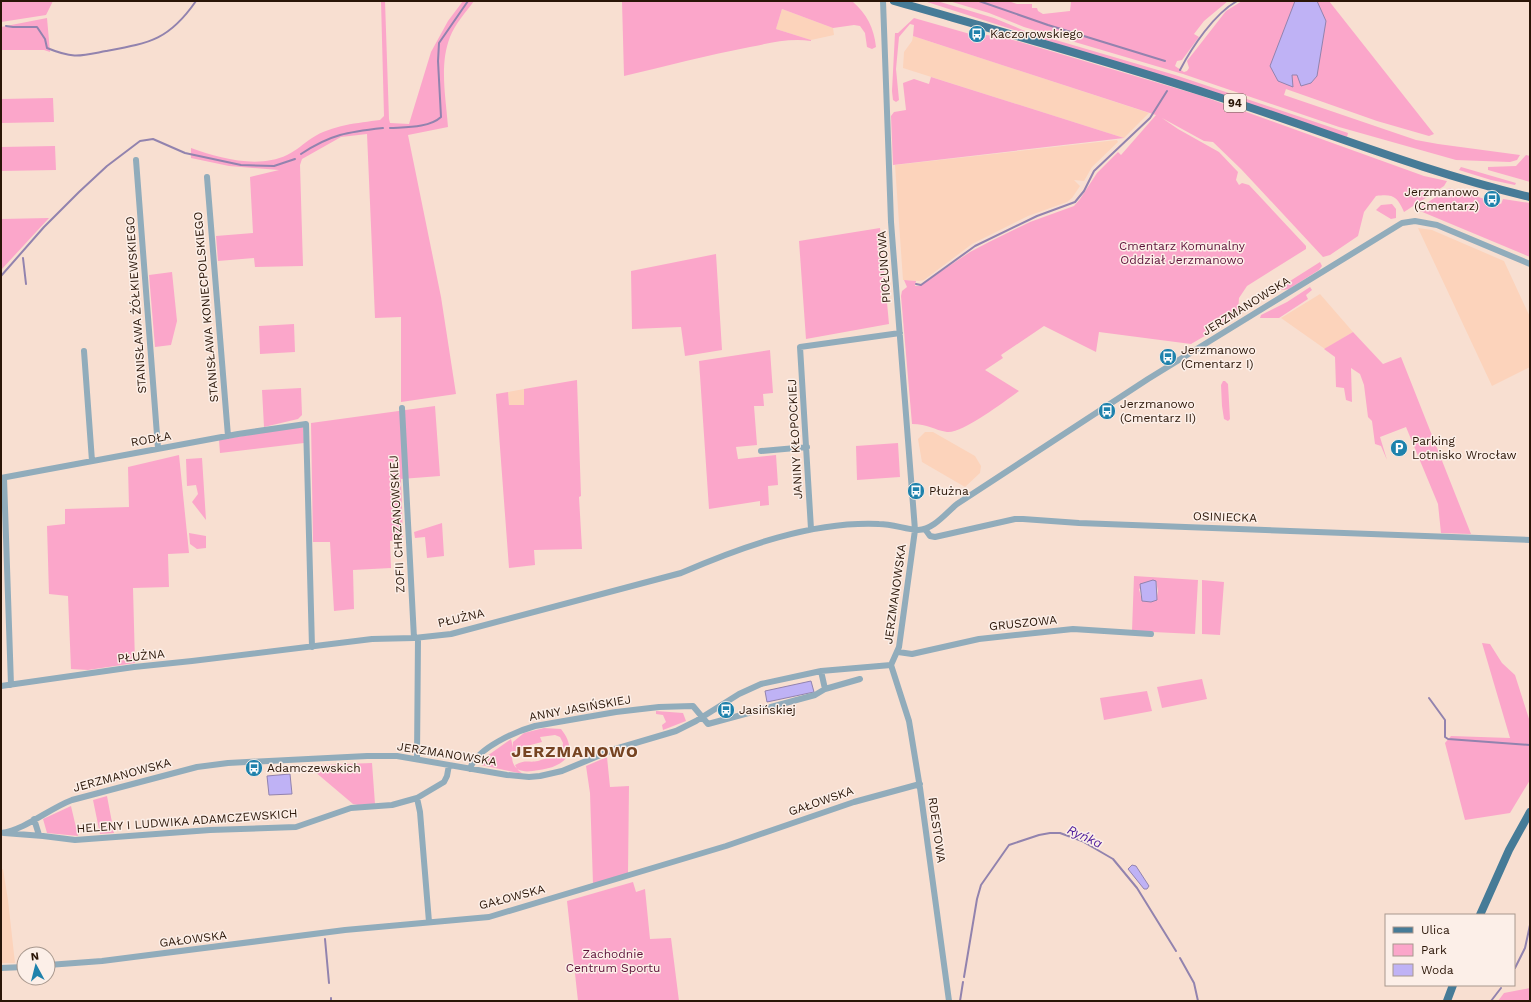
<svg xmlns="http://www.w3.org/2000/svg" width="1531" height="1002" font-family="'Work Sans',sans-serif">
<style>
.built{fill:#fcd3bb}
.green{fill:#fba6ca;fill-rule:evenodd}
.water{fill:#bfb2f5;stroke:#9283ae}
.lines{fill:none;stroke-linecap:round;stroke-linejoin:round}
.stream{stroke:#9283ae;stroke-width:2}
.minor{stroke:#91acbb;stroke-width:6}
.major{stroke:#467b97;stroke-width:8}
.labels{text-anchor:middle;stroke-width:3;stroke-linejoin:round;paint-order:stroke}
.shield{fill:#fcefe8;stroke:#69564a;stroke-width:1}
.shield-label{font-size:11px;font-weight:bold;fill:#2a1507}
.poi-label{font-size:12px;fill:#2a1507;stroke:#fcefe8;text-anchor:start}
.park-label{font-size:12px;fill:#5d133a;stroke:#fcefe8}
.street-label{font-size:12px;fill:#2a1507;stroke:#fcefe8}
.water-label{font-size:13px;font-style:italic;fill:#4d1b9c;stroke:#fcefe8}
.district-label{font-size:16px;font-weight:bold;letter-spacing:1px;fill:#764422;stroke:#fcefe8}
</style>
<rect width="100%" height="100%" fill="#f8dfd1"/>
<path class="built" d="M782 9 833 28 834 35 811 40 776 29Z
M913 36 1149 113 1124 138 903 68 904 52 912 41Z
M1117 140 1118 142 1092 167 1084 181 1074 180 1080 186 1072 198 1067 202 1028 216 972 244 924 280 919 281 903 280 895 165Z
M1418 228 1432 230 1504 261 1530 317V367L1492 386Z
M1320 294 1353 332 1325 349 1281 318Z
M524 389V405H509L508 392Z
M925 432H933L975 456 981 466 980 473 965 487 922 462 918 439Z
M3 869 8 900 15 963H1V870Z"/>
<path class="green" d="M1 1H53L46 15 1 22Z
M381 1H385L389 119 390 123 409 124 431 52 448 21 463 1H474C466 12 455 24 450 37 439 65 446 98 448 127L408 135 441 297 456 394 401 402V317L375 318 367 134 341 137 302 159 300 165 303 266 255 267 254 258 218 261 216 236 253 233 250 177 279 170 229 166 191 158V148C219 158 258 169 287 155 296 151 304 143 312 138 332 125 358 123 380 120L384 116Z
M622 1H852C867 14 874 28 876 47L872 49 867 47 865 33 860 26 854 25 833 28 782 9 776 29 811 40V41C790 38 770 43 750 47 708 55 666 66 624 76Z
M924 1H937L994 18 1025 31 1175 75 1348 133 1347 137Z
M949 1H1008L1017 4H1032V8H1037L1038 11 1043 14 1070 11 1071 1H1228L1204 21 1194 34 1199 37 1182 60 1177 61 1175 66 1184 72 1187 71 1189 68 1187 61 1226 11 1242 1H1329L1434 134 1429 136 1377 121 1286 89 1284 95 1416 140 1438 144 1520 155 1517 160 1510 162 1456 160 1339 127 1183 74 1024 27 989 13Z
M47 18 50 52 44 50H1V27Z
M914 18 984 38 986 35 1003 37 1199 95 1424 176 1447 181 1444 186 1404 212C1397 196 1393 194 1376 196L1364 212 1358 236 1330 255 1323 257 1241 169 1213 142 1204 141 1162 118 1178 129 1219 152 1238 172 1236 180 1239 185 1242 183 1249 185 1306 246V249L1247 286 1239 298 1238 311 1220 324 1215 330 1191 344 1099 332 1096 352 1044 326 1001 355 1003 358 985 370 1019 391C1005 401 962 434 947 432 934 430 928 424 912 424L901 296 902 291 907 287 904 280 916 281 915 286H919L970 252 989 242 1030 222 1074 206 1080 199 1097 173 1118 152 1121 155 1156 115 913 36 914 25 910 24 899 37 896 69 899 100 896 102 893 100 892 91 895 33H898Z
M931 77 1124 138 893 165 891 116 894 112 906 110 903 83 914 79 929 84Z
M53 98 54 122 1 123V99Z
M55 146 56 170 1 171V147Z
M1526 155 1530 156V182L1488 170V167L1516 166Z
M1461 167 1516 183 1515 185 1491 180 1459 170Z
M1449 188 1501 204 1503 199 1530 203V257L1420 211 1421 207Z
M1392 204 1396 209V218L1391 219 1376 210 1381 205Z
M49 218 1 270V219Z
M880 228 889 324 806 339 799 241Z
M716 254 722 350 685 356 681 327 632 329 631 271Z
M1320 262 1322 266 1319 270 1289 289 1283 290 1279 288Z
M172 272 177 321 171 345 155 347 149 275Z
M1310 287 1312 290 1306 295 1308 299 1279 318H1260L1261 315 1287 302Z
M294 324 295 352 260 354 259 326Z
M1353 332 1383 364 1401 357 1471 534 1441 533 1438 504 1406 427 1380 437 1387 460 1381 446 1375 444 1372 421 1368 417 1364 385 1360 374 1351 368 1352 402 1346 400 1344 388 1336 387 1335 357 1324 349Z
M770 350 773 393 763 394 764 406H754L757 445 736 447 738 459 776 455 778 485 768 486 769 505 760 506V501L709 509 699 361Z
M577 380 581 496 579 497 582 549 534 550 535 565 509 568 496 394 508 392 509 405H524V389Z
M1223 381H1225L1228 384 1230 419 1228 421 1224 419 1222 406 1221 385Z
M301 388 302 415 298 419 264 427 262 390Z
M435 406 440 476 401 479 403 539 390 541 391 568 353 570 354 609 334 611 330 542H313L311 423Z
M303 426 304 443 220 453 219 440Z
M898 443 900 477 857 480 856 446Z
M179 455 189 553 168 554 169 587 133 588 135 663 88 670 71 669 68 596 49 594 47 526 65 524V509L129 507 128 467Z
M202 458 206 520 192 502 198 494 196 485 187 486 186 459Z
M442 523 444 556 427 558 425 537 415 538 414 532Z
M189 533 206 536V548L197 549 190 544Z
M1134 576 1198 580 1195 634 1132 631ZM1156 581 1158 591 1156 601H1142L1139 589Z
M1202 580 1224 582 1220 635 1202 634Z
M1482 643 1490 644 1502 663 1515 675 1530 722V780L1510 813 1465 820 1445 743 1451 736 1510 738Z
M1202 679 1207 699 1162 708 1157 687Z
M1147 691 1152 711 1104 720 1100 698Z
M656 711 683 713 686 721 663 730 662 725 666 722 663 715 656 714Z
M544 728 561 729C580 753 564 767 539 770 531 771 525 773 517 769L515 765C526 759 528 763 538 761 546 759 555 754 562 750L563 743 560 737 555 735 540 737 542 742 523 747 518 756 515 757 514 753H512L513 742 524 733Z
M511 739C516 755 505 761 523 774L481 765 487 756Z
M607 757 610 787 629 786 628 873 593 884 590 793 586 766Z
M372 763 375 804 358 805 353 804 314 771 315 765H318Z
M107 796 114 833 100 834 93 800Z
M71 806 78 836 47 833 43 819Z
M633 882 636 892 645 889 650 939 671 938 679 1001H578L567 901Z
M1530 988V1001H1498L1504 993Z"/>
<path class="water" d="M1295 1H1317L1326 21 1317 76 1311 83 1301 86 1297 75H1292L1293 87 1278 81 1270 66Z
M1153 580 1156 581 1157 600 1151 602 1142 601 1140 584Z
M811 681 814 692 767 702 765 691Z
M290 774 292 794 269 795 267 776Z
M1132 865 1136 866 1149 886 1147 889H1144L1128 869Z"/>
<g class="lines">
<path class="stream" d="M979 1 1048 25 1165 61
M6 26 13 27H37L45 39 47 48C74 59 80 56 106 51 150 43 169 40 196 1
M1180 70C1192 47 1214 14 1237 1
M390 128C406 127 429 128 441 117L438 61 439 43 468 1
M301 154C331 134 348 132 383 128
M23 258 26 284
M1 276 44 227 79 192 107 166 140 141 153 139 185 153 241 165 274 166 295 159
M916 284 921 285 975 246 1037 216 1075 202 1084 191 1094 171 1150 118 1167 91
M1429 698 1445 720V737L1448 739 1530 745
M325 939 329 983
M1180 958 1194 983 1198 1001
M1515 968 1525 948 1530 925
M964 977 977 899 981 885 1009 845 1039 835 1050 833H1060L1082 841 1113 859 1137 888 1176 951
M331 998V1001
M960 1001 963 982
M1491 1001 1501 988"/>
<path class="minor" d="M883 1 891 222 915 530 899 647 891 665
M136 160 158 448
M207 177 228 436
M84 351 92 461
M402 408 414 638
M761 451 807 447
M1 478 238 434 306 424 312 647
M4 478 11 685
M811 529 800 347 900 333
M925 529 930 536 935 537 1015 519H1023L1079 523 1530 540
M898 652 912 654 979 639 1073 629 1151 634
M891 665 909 721 920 788 949 1001
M821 671 825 689
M1 686 134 667 192 661 372 639 414 638 451 634 681 573C741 547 812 521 879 524 892 524 905 529 918 530 933 530 946 513 957 504L1148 379 1402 223 1415 221 1437 225 1530 264
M417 758 418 638
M470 769C476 748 517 731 535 726L616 712 659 707 693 706 708 724 815 695 825 689 860 679
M417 798 420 812 429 922
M34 819 39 835
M1 833C27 829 48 809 72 800L197 767 228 763 367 756H397L507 775 529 777 540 776 562 771 615 749 676 731 696 721 739 694 761 684 821 671 891 665
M4 833 43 836 75 840 210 830 296 827 351 808 392 805 417 798 444 782 447 776 449 765
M48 965 102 961 345 930 489 917 726 846 854 802 920 784
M1 968 24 967"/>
<path class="major" d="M894 1C999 31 1105 60 1209 94 1316 128 1420 171 1530 197
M1480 915 1509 850 1530 812
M1447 1001 1453 985"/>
</g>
<defs>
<symbol id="bus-disc" viewBox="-11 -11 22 22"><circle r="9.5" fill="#1f82ac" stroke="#fcefe8"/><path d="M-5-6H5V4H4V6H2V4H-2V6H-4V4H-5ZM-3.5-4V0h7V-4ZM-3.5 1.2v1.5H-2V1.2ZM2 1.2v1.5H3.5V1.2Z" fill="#fff"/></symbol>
<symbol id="parking-disc" viewBox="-11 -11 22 22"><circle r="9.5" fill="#1f82ac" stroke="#fcefe8"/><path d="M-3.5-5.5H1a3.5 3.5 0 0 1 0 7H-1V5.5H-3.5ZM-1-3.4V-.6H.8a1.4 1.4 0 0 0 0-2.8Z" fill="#fff"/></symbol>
</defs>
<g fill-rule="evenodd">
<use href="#bus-disc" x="967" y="24" width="20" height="20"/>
<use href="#bus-disc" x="1482" y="189" width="20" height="20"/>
<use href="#bus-disc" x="1158" y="347" width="20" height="20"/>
<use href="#bus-disc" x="1097" y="401" width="20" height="20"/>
<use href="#parking-disc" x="1389" y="438" width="20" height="20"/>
<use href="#bus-disc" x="906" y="481" width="20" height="20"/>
<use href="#bus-disc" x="716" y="700" width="20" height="20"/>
<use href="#bus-disc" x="244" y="758" width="20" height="20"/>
</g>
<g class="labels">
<rect class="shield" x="1224" y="94" width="22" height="18" rx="3"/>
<g class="shield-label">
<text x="1235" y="107">94</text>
</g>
<g class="poi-label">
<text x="990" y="38">Kaczorowskiego</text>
<text x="1479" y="196" text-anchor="end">Jerzmanowo<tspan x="1479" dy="14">(Cmentarz)</tspan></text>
<text x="1181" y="354">Jerzmanowo<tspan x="1181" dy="14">(Cmentarz I)</tspan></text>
<text x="1120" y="408">Jerzmanowo<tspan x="1120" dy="14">(Cmentarz II)</tspan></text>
<text x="1412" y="445">Parking<tspan x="1412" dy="14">Lotnisko Wrocław</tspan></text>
<text x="929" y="495">Płużna</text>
<text x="739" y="714">Jasińskiej</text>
<text x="267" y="772">Adamczewskich</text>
</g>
<g class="park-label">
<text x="1182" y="250">Cmentarz Komunalny<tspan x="1182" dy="14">Oddział Jerzmanowo</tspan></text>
<text x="613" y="958">Zachodnie<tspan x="613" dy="14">Centrum Sportu</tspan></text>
</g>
<g class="street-label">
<text transform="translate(884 267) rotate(-94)" y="4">PIOŁUNOWA</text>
<text transform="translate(136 305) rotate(-94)" y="4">STANISŁAWA ŻÓŁKIEWSKIEGO</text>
<text transform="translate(1246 306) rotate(-32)" y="4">JERZMANOWSKA</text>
<text transform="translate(206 307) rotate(-95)" y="4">STANISŁAWA KONIECPOLSKIEGO</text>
<text transform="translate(151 439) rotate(-10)" y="4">RODŁA</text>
<text transform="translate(795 439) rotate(-93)" y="4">JANINY KŁOPOCKIEJ</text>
<text transform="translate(1225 517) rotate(2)" y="4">OSINIECKA</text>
<text transform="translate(397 524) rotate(-93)" y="4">ZOFII CHRZANOWSKIEJ</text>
<text transform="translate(895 594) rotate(-82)" y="4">JERZMANOWSKA</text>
<text transform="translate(461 618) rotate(-13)" y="4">PŁUŻNA</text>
<text transform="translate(1023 623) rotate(-6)" y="4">GRUSZOWA</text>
<text transform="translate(141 656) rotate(-6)" y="4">PŁUŻNA</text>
<text transform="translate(580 708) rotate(-10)" y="4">ANNY JASIŃSKIEJ</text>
<text transform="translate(447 754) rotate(9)" y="4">JERZMANOWSKA</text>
<text transform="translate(122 775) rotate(-15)" y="4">JERZMANOWSKA</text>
<text transform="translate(821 801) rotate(-19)" y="4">GAŁOWSKA</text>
<text transform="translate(187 821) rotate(-4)" y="4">HELENY I LUDWIKA ADAMCZEWSKICH</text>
<text transform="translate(937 830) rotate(82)" y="4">RDESTOWA</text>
<text transform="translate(512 897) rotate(-15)" y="4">GAŁOWSKA</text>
<text transform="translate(193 939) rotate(-7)" y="4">GAŁOWSKA</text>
</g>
<g class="water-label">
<text transform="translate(1085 836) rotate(25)" y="5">Ryńka</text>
</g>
<g class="district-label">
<text x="575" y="757">JERZMANOWO</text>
</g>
</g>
<rect width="1531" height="1002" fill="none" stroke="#2a1507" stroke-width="4"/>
<rect x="1385" y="914" width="130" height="72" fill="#fcefe8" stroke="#a8988e"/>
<rect x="1393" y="927" width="20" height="6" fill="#467b97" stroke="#a8988e"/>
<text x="1421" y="934" font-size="12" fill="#2a1507">Ulica</text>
<rect x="1393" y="944" width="20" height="12" fill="#fba6ca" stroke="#a8988e"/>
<text x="1421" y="954" font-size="12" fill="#2a1507">Park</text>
<rect x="1393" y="964" width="20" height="12" fill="#bfb2f5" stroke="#a8988e"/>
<text x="1421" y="974" font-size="12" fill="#2a1507">Woda</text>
<g transform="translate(36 966) rotate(353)"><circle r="19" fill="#fcefe8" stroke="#a8988e"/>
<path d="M0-3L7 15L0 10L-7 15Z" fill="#1f82ac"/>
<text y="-6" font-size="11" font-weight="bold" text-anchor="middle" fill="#2a1507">N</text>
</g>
</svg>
